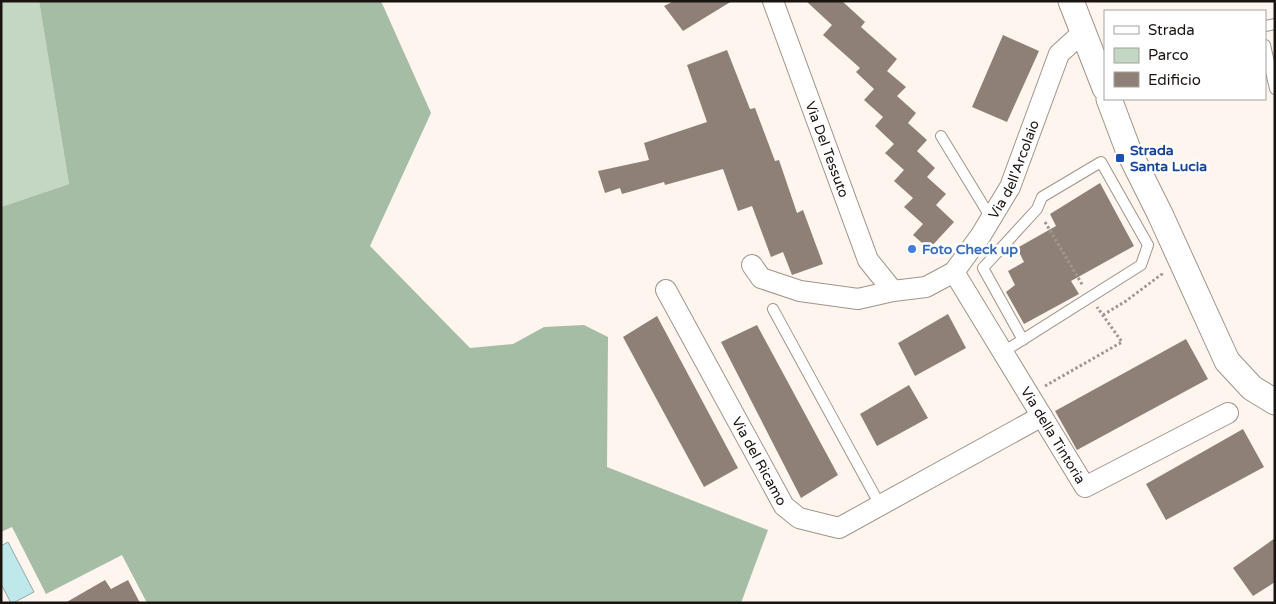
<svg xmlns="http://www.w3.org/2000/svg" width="1276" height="604" font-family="'Varela Round',sans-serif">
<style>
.green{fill:#c3d7c3}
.forest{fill:#a5bda5}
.water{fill:#bfe8eb;stroke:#8ea8aa}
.building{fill:#8e8076}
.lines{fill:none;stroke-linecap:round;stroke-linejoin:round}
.service-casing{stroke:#a19389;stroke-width:12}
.minor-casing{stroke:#a19389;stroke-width:22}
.tertiary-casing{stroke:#a19389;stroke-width:27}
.path{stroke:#9e9791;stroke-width:3;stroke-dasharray:2.5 2.5;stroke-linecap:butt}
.service{stroke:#fff;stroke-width:10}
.minor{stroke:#fff;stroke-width:20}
.tertiary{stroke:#fff;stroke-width:25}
.transit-dot{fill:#1a4fb4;stroke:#fff;stroke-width:2}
.shop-dot{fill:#3f7fe0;stroke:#fff;stroke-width:2}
.labels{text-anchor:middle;stroke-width:5;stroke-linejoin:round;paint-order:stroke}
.street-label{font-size:14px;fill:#1a1411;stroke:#fff}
.transit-label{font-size:14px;font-weight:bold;fill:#164399;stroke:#fff;text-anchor:start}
.shop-label{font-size:14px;font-weight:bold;fill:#366cbe;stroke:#fff;text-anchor:start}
</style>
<rect width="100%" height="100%" fill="#fef5ee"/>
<path class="green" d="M1 1H39L69 184 1 207Z"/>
<path class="forest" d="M39 1H381L431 113 370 246 470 348 513 344 544 327 584 325 608 337 607 467 768 530 741 603H147L122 555 46 594 12 527 1 532V207L69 184Z"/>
<path class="water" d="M8 542 34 592 13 603H11L1 584V546Z"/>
<path class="building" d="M674 1H732L683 31 664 6Z
M806 1H842L865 22 861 27 897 59 887 71 906 87 897 96 916 113 908 123 927 140 917 151 935 168 927 177 946 194 936 205 954 222 929 249 913 235 923 224 904 207 913 198 894 181 904 170 885 153 894 144 875 126 883 117 864 100 874 89 856 72 860 68 823 35 832 25Z
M1003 35 1039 51 1007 122 972 107Z
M727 50 750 109 755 108 775 161 779 160 797 213 803 210 823 264 792 275 783 252 771 257 752 206 738 211 723 169 665 185 664 182 622 194 620 188 605 193 598 171 649 160 644 143 707 122 687 65Z
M1100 183 1134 246 1071 281 1079 294 1024 324 1006 292 1015 285 1008 271 1024 262 1017 248 1056 226 1050 214Z
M948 314 966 348 915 376 898 343Z
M657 316 738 468 704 487 623 337Z
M757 325 838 475 801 498 721 342Z
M1186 339 1208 379 1077 450 1055 411Z
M909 385 928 418 877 446 860 414Z
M1243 429 1264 467 1166 520 1146 484Z
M1275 538V582L1253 596 1233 568Z
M105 580 111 589 128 580 140 603H65Z"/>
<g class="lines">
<defs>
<path id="service" d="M1265 26 1275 24
M1265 45 1275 89
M941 136 991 218
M773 309 880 505
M1003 352 1141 265 1148 245 1101 162 1042 197 1037 209 983 268 1023 340"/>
<g id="minor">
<path id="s1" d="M773 1 868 260 893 291"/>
<path id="s2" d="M752 265 761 278 800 291 858 299 893 291 926 287 954 272 981 235 1010 187 1059 54 1083 32"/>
<path id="s3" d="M954 272 1085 487 1228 413"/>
<path id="s4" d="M666 290 784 506 799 518 839 528 1042 416"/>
</g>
<path id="tertiary" d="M1071 1 1105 88
M1109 99 1129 152 1160 214 1227 361 1252 388 1275 402"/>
</defs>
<use href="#service" class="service-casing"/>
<use href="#minor" class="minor-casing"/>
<use href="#tertiary" class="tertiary-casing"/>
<path class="path" d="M1045 222 1083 286
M1103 315 1126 301 1162 274V272
M1045 386 1122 342 1097 307"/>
<use href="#service" class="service"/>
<use href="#minor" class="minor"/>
<use href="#tertiary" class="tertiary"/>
</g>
<rect class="transit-dot" x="1115" y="153" width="10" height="10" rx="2.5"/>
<circle class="shop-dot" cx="912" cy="249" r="5"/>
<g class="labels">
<g class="street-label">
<text dy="5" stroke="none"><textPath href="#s1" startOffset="158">Via Del Tessuto</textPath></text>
<text dy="5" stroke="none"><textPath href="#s2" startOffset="336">Via dell'Arcolaio</textPath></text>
<text dy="5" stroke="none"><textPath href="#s3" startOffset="191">Via della Tintoria</textPath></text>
<text dy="5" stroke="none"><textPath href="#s4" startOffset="195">Via del Ricamo</textPath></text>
</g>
<g class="transit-label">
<text x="1130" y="155">Strada<tspan x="1130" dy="16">Santa Lucia</tspan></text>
</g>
<g class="shop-label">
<text x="922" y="254">Foto Check up</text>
</g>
</g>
<rect width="1276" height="604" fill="none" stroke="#1a1411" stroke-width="5"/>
<rect x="1104" y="10" width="162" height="90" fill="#ffffff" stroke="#a3a1a0"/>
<rect x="1114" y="26" width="25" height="8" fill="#ffffff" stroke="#a3a1a0"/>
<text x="1148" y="35" font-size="15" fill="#1a1411">Strada</text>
<rect x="1114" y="48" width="25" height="15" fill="#c3d7c3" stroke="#a3a1a0"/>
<text x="1148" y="60" font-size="15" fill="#1a1411">Parco</text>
<rect x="1114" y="72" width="25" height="15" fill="#8e8076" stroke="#a3a1a0"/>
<text x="1148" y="85" font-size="15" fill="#1a1411">Edificio</text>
</svg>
